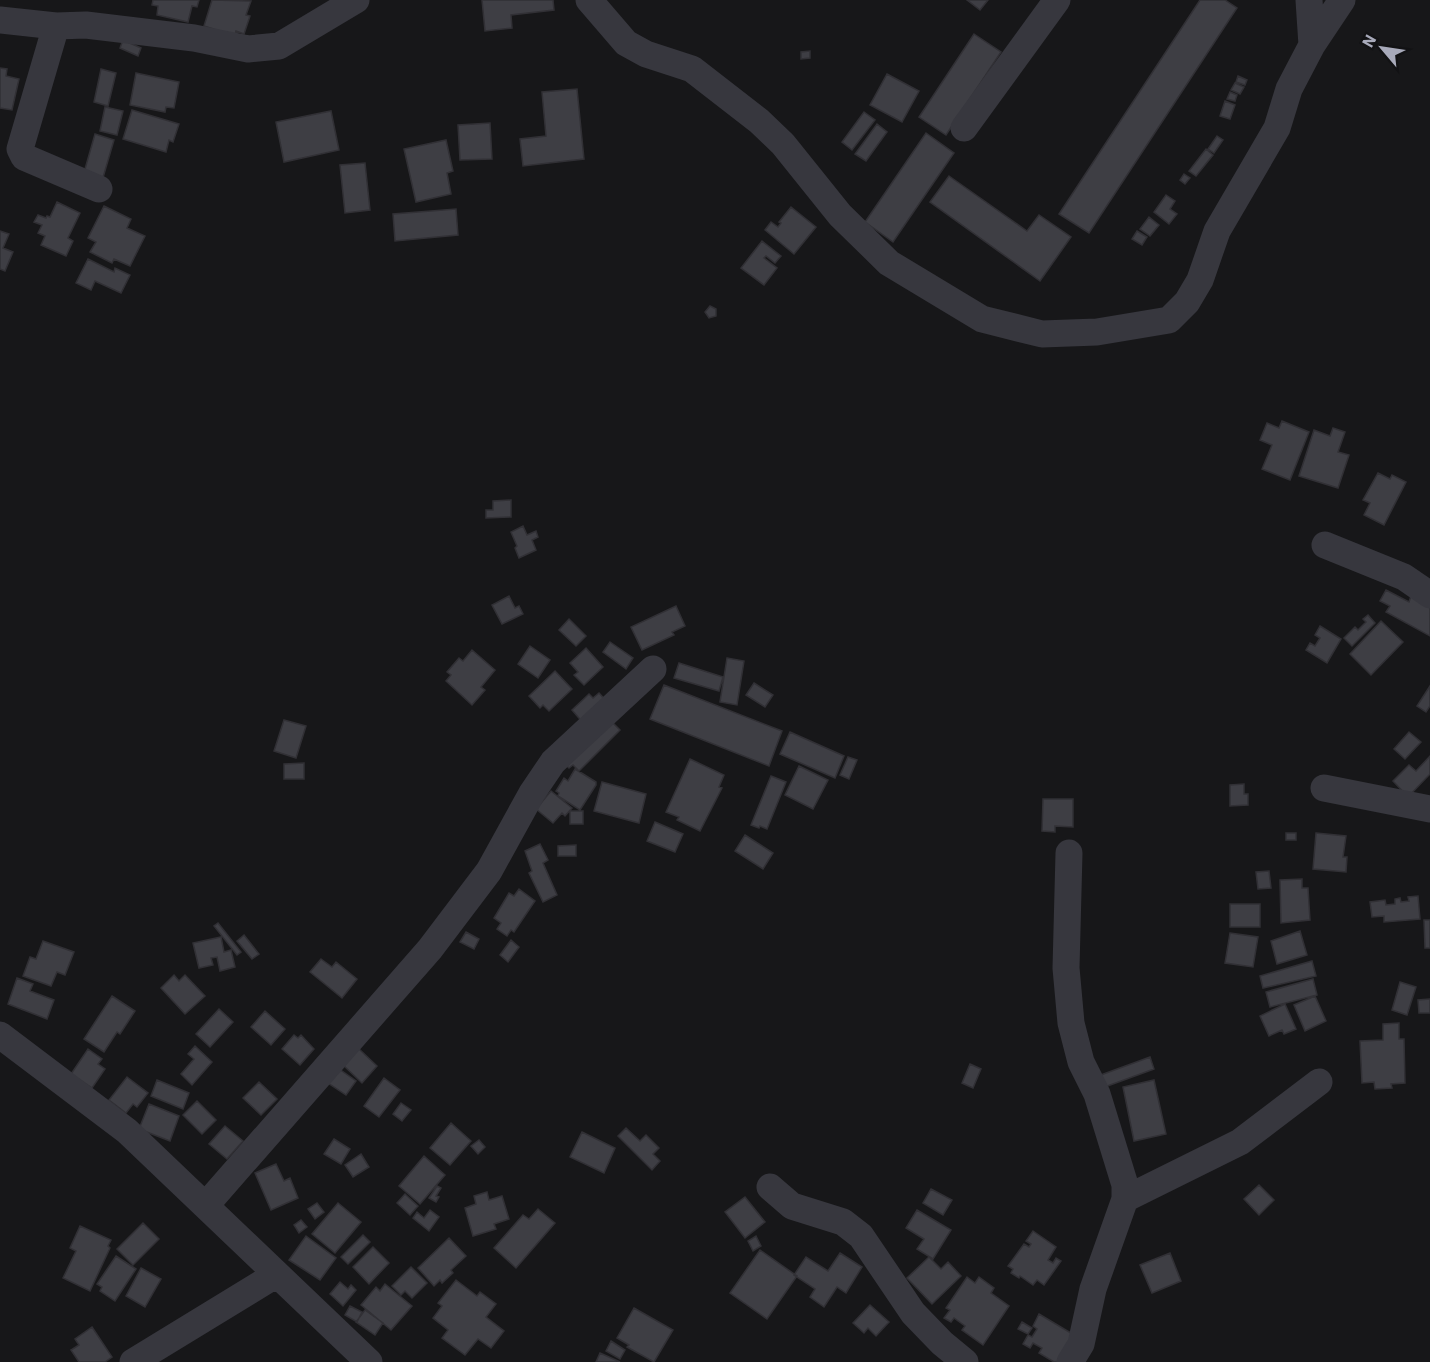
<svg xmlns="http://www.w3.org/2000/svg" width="1430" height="1362" font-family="'IBM Plex Sans',sans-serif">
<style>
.building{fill:#3e3e44;stroke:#313035;stroke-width:1.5}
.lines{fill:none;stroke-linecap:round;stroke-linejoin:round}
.minor{stroke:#37373e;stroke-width:27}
</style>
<rect width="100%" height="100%" fill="#171719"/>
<path class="building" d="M153 0H199L197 7 192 6 188 22 157 15 158 6 152 5Z
M212 0 251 1 246 15 250 16 244 34 236 31 235 36 204 26Z
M482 0H553L554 10 511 15 512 28 485 31Z
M967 0H988L980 10Z
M1200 0H1225L1237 8 1089 233 1059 214Z
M974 34 1001 52 946 135 919 117Z
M123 40 141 48 138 56 120 48Z
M810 51V58L801 59V52Z
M0 68 7 69 6 76 19 79 12 110 0 108Z
M101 69 116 73 108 106 94 102Z
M136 73 179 82 174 108 166 107 165 112 130 105Z
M887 74 919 91 902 122 870 105Z
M1238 76 1247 80 1245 85 1236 82Z
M1235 83 1244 87 1240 94 1231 90Z
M577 89 584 159 523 166 520 139 546 136 542 92Z
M1230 92 1237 95 1235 101 1227 99Z
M1225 101 1235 105 1230 119 1220 116Z
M105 107 123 111 117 135 100 131Z
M132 110 179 124 173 142 169 140 166 152 123 139Z
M331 111 339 150 284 162 276 122Z
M864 112 875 120 852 150 842 142Z
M490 123 492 159 460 160 458 125Z
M877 124 887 132 866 161 855 154Z
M926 133 954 153 893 242 865 222Z
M95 134 114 140 102 181 83 176Z
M1217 136 1223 140 1214 153 1208 149Z
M446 140 453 171 447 173 451 194 416 202 404 149Z
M1206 149 1213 155 1196 176 1189 171Z
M365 163 370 210 345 213 340 165Z
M1184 174 1190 178 1185 184 1180 180Z
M949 176 1027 231 1039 215 1071 237 1040 281 930 202Z
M1166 195 1175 201 1170 209 1177 214 1169 224 1154 212Z
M57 202 80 213 68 238 73 241 66 256 41 245 45 236 38 233 42 225 34 222 38 215 46 218 47 216 50 217Z
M104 206 131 219 127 228 145 236 130 266 114 259 112 263 90 252 96 242 88 238Z
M791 207 816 227 794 254 765 230 771 222 778 227 781 223 779 222Z
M456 209 458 235 395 241 393 214Z
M1149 217 1159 225 1150 236 1140 229Z
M0 231 9 234 3 248 13 252 5 271 0 269Z
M1137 231 1147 237 1142 245 1132 239Z
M762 241 781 256 775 263 766 256 764 258 777 268 764 285 741 268Z
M88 259 114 272 115 268 130 275 121 293 95 281 91 290 76 283Z
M710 306 716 309V316L709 318 705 312Z
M1282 421 1309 432 1290 480 1262 469 1272 445 1260 440 1267 423 1279 428Z
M1333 428 1345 432 1338 452 1349 455 1338 488 1299 476 1314 430 1330 436Z
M1378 473 1390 479 1392 475 1406 482 1384 525 1364 515 1370 503 1363 500Z
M511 500V517L486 518V510H493V501Z
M523 526 527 535 536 531 538 537 532 540 536 550 519 558 515 548 517 546 511 532Z
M1386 590 1409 602 1411 596 1430 606V636L1386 612 1390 606 1380 601Z
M509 596 515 608 519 606 523 614 502 624 492 605Z
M676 606 685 626 672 632 674 635 642 650 631 627Z
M1368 615 1375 623 1352 646 1344 638 1355 627 1358 630 1366 622 1363 619Z
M569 619 586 636 576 646 559 630Z
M1381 621 1403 642 1371 675 1350 654Z
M1320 626 1341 639 1327 663 1306 650 1310 643 1315 646 1320 638 1315 635Z
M610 642 633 658 626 669 603 652Z
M530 646 550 660 538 678 518 664Z
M586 648 603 667 584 685 574 675 578 672 570 663Z
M472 650 495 670 481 687 485 690 472 705 446 681 451 675 447 672 459 658 463 661Z
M727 658 744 661 737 705 720 702Z
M679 663 723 677 719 691 674 678Z
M555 671 572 689 549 711 543 705 540 708 529 696Z
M754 683 773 695 765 707 746 695Z
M664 685 782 731 769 766 650 719Z
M1430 686V706L1426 712 1417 706Z
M599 693 608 703 584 724 572 710 589 694 593 698Z
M284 720 306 726 296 758 274 751Z
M611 721 620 730 579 771 573 765 569 768 562 761Z
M790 732 844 756 835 778 780 754Z
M1409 732 1421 742 1405 759 1394 749Z
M1430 756V774L1408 797 1393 781 1409 765 1416 771Z
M848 757 857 760 849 779 840 775Z
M690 759 724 775 719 787 722 788 700 831 677 820 679 817 666 812Z
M304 763V779H284V764Z
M799 766 828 780 813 809 785 795Z
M575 769 596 782V785L580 810 558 796 559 793 556 791 564 778 568 781Z
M771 776 786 782 767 829 760 826 759 828 751 825Z
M602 782 646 794 639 823 594 811Z
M1244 784V794H1248V805L1230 806V785Z
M551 791 572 808 565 816 562 813 553 823 536 809Z
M1043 799H1073V827L1055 826V832L1042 831Z
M570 811H583V824H570Z
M655 822 683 834 675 852 647 841Z
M1286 833H1296V840H1286Z
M1316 833 1346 836 1343 857H1347L1346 872 1313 869Z
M745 835 773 853 763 869 735 851Z
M540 844 548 860 543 863 557 895 543 902 529 873 532 871 525 851Z
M576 845V856H558V846Z
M1269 871 1271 888 1258 889 1256 872Z
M1302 879V888H1308L1310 920 1281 923 1280 880Z
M519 889 535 901 514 932 511 930 507 936 497 929 501 923 494 918 509 893 514 896Z
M1418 896 1420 919 1384 922V916L1372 917 1370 902 1385 900 1386 905 1395 904V899L1400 898 1401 902 1409 901 1408 897Z
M1230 904H1260V927H1230Z
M1424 920H1430V948H1425Z
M218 923 241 952 237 955 214 926Z
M1300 931 1307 955 1277 964 1271 941Z
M466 932 479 939 474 949 460 942Z
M1230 933 1258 937 1253 967 1225 963Z
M244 935 259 954 252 959 237 941Z
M221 937 224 952 231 950 235 967 220 971 217 957 211 958 213 965 199 968 193 943Z
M511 940 519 947 508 962 500 955Z
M43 941 74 952 65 975 57 972 51 986 23 976 30 957 36 959Z
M321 959 332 967 336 962 357 979 342 998 310 972Z
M1312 961 1316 976 1263 988 1260 976Z
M174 975 179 981 185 975 205 996 185 1014 161 988Z
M17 978 33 984 30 991 54 1000 47 1019 8 1004Z
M1313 979 1317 995 1270 1007 1266 992Z
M1400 982 1416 987 1407 1015 1392 1010Z
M112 996 135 1011 120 1034 117 1032 104 1052 84 1039Z
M1315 996 1326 1021 1305 1031 1294 1005Z
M1430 999V1013H1419L1418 1000Z
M1285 1004 1296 1029 1284 1034 1282 1030 1269 1036 1260 1016Z
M219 1009 233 1022 210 1047 196 1034Z
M265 1011 285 1029 271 1045 251 1027Z
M1399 1023V1039H1404L1405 1083 1391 1084 1392 1088 1375 1089 1374 1082 1362 1083 1360 1041 1383 1040V1024Z
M294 1035 298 1038 301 1035 314 1049 300 1065 282 1049Z
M195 1046 212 1062 192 1085 181 1074 194 1059 188 1054Z
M358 1048 377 1066 362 1083 343 1065Z
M88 1049 102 1059 98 1064 105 1069 92 1088 71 1074Z
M1150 1057 1154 1069 1102 1088 1098 1076Z
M970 1064 981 1069 973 1088 962 1083Z
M335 1066 356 1081 346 1095 325 1081Z
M127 1077 148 1093 137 1107 133 1104 126 1113 109 1100Z
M384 1078 400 1090 379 1117 364 1106Z
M157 1080 189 1093 183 1109 151 1096Z
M1154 1080 1166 1134 1134 1141 1123 1087Z
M259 1082 277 1099 261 1115 243 1098Z
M197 1101 216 1120 202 1134 183 1115Z
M401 1103 411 1110 402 1121 393 1114Z
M149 1104 179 1116 170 1141 139 1129Z
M451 1123 471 1141 450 1165 430 1148Z
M225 1126 243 1141 227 1159 209 1144Z
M626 1128 640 1141 646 1135 659 1148 653 1154 660 1161 652 1170 618 1136Z
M582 1132 615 1148 604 1173 570 1157Z
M334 1139 350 1149 341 1164 324 1154Z
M479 1140 485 1147 478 1154 471 1146Z
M361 1154 369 1167 353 1177 345 1165Z
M424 1156 445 1175 420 1204 399 1186Z
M276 1164 284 1181 290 1178 298 1198 271 1210 255 1173Z
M1259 1185 1274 1200 1259 1215 1244 1199Z
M437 1186 441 1188 436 1196 439 1197 436 1202 429 1198Z
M931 1189 952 1200 943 1215 923 1203Z
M487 1192 489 1200 502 1196 509 1219 494 1224 496 1229 473 1236 465 1208 476 1204 474 1196Z
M405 1194 418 1206 410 1215 397 1203Z
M745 1197 765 1222 745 1238 725 1212Z
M317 1203 324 1212 315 1219 308 1209Z
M338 1203 361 1222 335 1253 312 1234Z
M538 1209 555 1223 516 1268 494 1248 523 1215 529 1219Z
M430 1210 439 1217 429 1231 413 1218 417 1212 424 1218Z
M917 1210 951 1230 933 1259 917 1249 924 1239 906 1228Z
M301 1220 307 1227 299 1233 294 1225Z
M143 1223 159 1239 133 1265 117 1249Z
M80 1226 111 1240 108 1246 110 1248 90 1291 63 1278 76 1251 70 1248Z
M1033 1231 1056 1247 1048 1260 1053 1263 1056 1258 1061 1261 1044 1285 1037 1280 1033 1285 1020 1276 1019 1278 1011 1273 1013 1269 1008 1266 1024 1244 1029 1247 1031 1244 1026 1241Z
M363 1235 370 1242 348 1264 341 1257Z
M306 1236 336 1258 320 1280 289 1260Z
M756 1236 761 1246 753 1251 748 1241Z
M449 1238 466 1256 451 1270 453 1273 442 1283 440 1280 434 1286 418 1268Z
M373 1247 389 1263 369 1284 353 1267Z
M760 1250 797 1276 767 1319 730 1293Z
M840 1253 862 1267 846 1293 837 1287 824 1307 810 1297 815 1289 794 1275 806 1257 828 1271Z
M1170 1253 1181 1281 1152 1293 1140 1265Z
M116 1256 136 1269 115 1301 100 1291 102 1287 97 1284Z
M929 1257 941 1269 948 1262 961 1276 932 1304 907 1278Z
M411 1267 427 1283 412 1298 405 1291 401 1295 392 1286Z
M141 1268 161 1279 145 1307 126 1296Z
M967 1277 975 1283 979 1277 994 1288 991 1293 1009 1306 983 1345 962 1330 965 1326 954 1318 951 1322 944 1318 950 1310 946 1308Z
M456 1280 477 1296 480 1292 496 1304 486 1317 504 1331 491 1348 478 1339 465 1355 442 1338 448 1330 433 1318 442 1306 438 1303Z
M340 1282 348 1289 351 1285 356 1290 343 1306 330 1294Z
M385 1284 412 1306 391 1330 361 1305 376 1287 380 1291Z
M870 1305 889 1322 876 1336 868 1328 864 1333 853 1323Z
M350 1306 362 1312 357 1322 345 1315Z
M634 1308 673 1330 654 1362 627 1347 629 1345 617 1338Z
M365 1310 383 1323 375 1335 356 1322Z
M1039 1314 1076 1336 1061 1362H1054L1039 1353 1042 1348 1033 1343 1030 1348 1023 1344 1028 1335 1032 1337 1037 1329 1033 1326Z
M1022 1322 1032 1328 1028 1334 1018 1329Z
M92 1327 112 1357 105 1362H79L71 1350 79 1345 75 1339Z
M611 1341 625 1350 620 1359 606 1351Z
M600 1353 620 1362H596Z"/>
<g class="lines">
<path class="minor" d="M589 0 626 43 646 54 692 69 759 121 783 144 840 215 889 263 982 319 1042 334 1097 332 1169 320 1187 302 1200 280 1217 231 1277 128 1289 89 1312 45 1309 0
M0 20 56 26 86 25 194 38 248 49 279 46 356 0
M56 26 20 149 24 157 99 189
M1312 45 1342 0
M964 128 1057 0
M1325 545 1404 577 1430 595
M1324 788 1430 809
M1069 853 1066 968 1071 1023 1081 1062 1097 1094 1125 1185V1199L1093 1289 1081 1344 1070 1362
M0 1035 127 1131 369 1362
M770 1187 792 1206 843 1222 861 1236 913 1313 942 1343 965 1362
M1125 1199 1240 1142 1319 1082
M206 1205 430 949 489 871 532 793 553 762 653 669
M133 1362 277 1274"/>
</g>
<g transform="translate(1382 48) rotate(299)" stroke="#121214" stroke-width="4.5" paint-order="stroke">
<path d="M0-4.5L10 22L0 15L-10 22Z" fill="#a8aaba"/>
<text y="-9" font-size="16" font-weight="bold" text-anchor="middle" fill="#a8aaba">N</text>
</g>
</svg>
